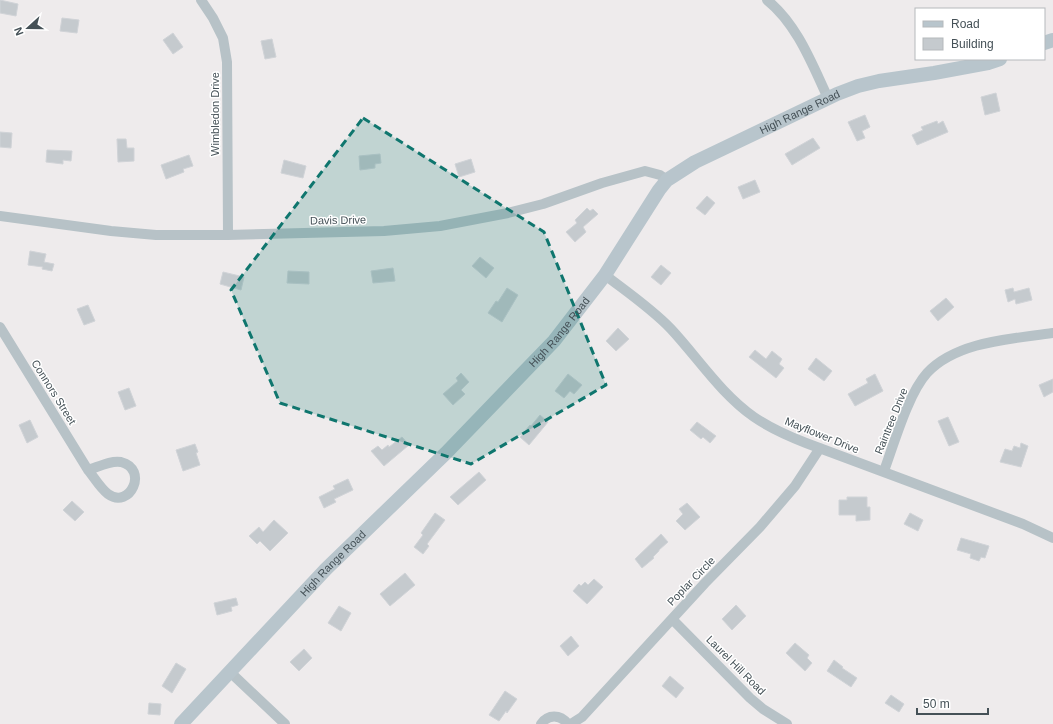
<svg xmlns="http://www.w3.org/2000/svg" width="1053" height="724" font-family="Arial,sans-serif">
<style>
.building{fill:#c5cace;stroke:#d0d3d7}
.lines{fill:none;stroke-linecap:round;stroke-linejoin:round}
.street{stroke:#b7c2c7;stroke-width:10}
.secondary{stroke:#b8c5cc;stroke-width:14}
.marked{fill:#0f766e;fill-opacity:0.2;stroke:#0f766e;stroke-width:3;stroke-dasharray:8 5;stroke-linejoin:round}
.labels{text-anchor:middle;stroke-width:3;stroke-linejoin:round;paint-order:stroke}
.street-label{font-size:11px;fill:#455157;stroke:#fff}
</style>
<rect width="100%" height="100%" fill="#eeebec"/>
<path class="building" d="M0 0 18 4 16 16 0 13Z
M62 18 79 20 77 33 60 31Z
M173 33 183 47 173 54 163 40Z
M272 39 276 57 265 59 261 41Z
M996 93 1000 111 985 115 981 97Z
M865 115 870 127 862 131 865 138 857 141 848 122Z
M937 121 938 124 943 121 948 132 917 145 912 135 923 130 921 127Z
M0 132 12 133 11 148 0 147Z
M813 138 820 148 792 165 785 154Z
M117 139H126L127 148H134V161L118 162Z
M47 150 72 151 71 161 63 160V164L46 162Z
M380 154 381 163 375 164V168L360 170 359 156Z
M189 155 193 166 183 169 184 172 166 179 161 165Z
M471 159 475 172 459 177 455 164Z
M284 160 306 166 303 178 281 173Z
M755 180 760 192 743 199 738 187Z
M707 196 715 203 705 215 696 208Z
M587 208 590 211 593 209 598 214 583 227 586 232 575 242 566 232 577 223 575 220Z
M30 251 46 254 44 262 54 264 52 271 42 269 43 267 28 265Z
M480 257 494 268 486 278 472 266Z
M661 265 671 273 661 285 651 277Z
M393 268 395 281 373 283 371 271Z
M288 271 309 272V284L287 283Z
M223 272 244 277 241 290 220 284Z
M507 288 518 295 502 322 488 313 496 301 498 302Z
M1013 288 1014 292 1029 288 1032 300 1016 304 1015 299 1008 302 1005 290Z
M946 298 954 307 938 321 930 311Z
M88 305 95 321 84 325 77 309Z
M618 328 629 339 616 351 606 341Z
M755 350 766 359 772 351 782 359 779 364 784 368 776 378 749 357Z
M816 358 832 371 824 381 808 369Z
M461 373 469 382 461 390 465 394 453 405 443 394 458 381 456 378Z
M568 374 582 385 574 394 570 391 564 398 555 391Z
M875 374 883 391 855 406 848 394 868 383 866 379Z
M1053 379V392L1044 397 1039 385Z
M129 388 136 406 125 410 118 392Z
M540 415 548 422 529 445 520 437 530 425 531 426Z
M948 417 959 442 949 446 938 421Z
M30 420 38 437 27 443 19 425Z
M697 422 716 436 710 443 703 437 701 439 690 430Z
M402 437 409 445 384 466 371 451 378 446 382 450 388 445 389 447Z
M1021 443 1028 446 1021 467 1000 462 1005 449 1012 451 1014 446 1020 448Z
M195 444 198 452 196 453 200 465 183 471 176 450Z
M479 472 486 480 458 505 450 497Z
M348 479 353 490 334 499 336 502 324 508 319 497 335 489 333 486Z
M847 497H867V507H870V520L856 521V515H839V500H847Z
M72 501 84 512 75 521 63 510Z
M687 503 700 517 685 530 676 521 683 514 679 509Z
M435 513 445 520 427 544 429 546 423 554 414 547 423 535 421 533Z
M910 513 923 520 918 531 904 524Z
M274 520 288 533 270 551 260 541 257 544 249 536 259 527 263 532Z
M661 534 668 542 659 550V551L653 557 654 558 642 568 635 559Z
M961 538 989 546 985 558 981 557 979 561 970 558 971 554 957 550Z
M405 573 415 585 390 606 380 594Z
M594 579 603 587 587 604 573 591 579 584 581 586 585 582 588 585Z
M236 598 238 605 231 607 232 611 217 615 214 603Z
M736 605 746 616 732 630 722 619Z
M339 606 351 613 341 631 328 623Z
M571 636 579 646 568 656 560 646Z
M795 643 809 655 807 658 812 663 805 671 786 653Z
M304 649 312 658 299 671 290 662Z
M834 660 843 667 842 668 857 678 851 687 827 671Z
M176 663 186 669 172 693 162 686Z
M670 676 684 688 676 698 662 686Z
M505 691 517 699 507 713 506 711 499 721 489 715Z
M891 695 904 704 899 712 885 703Z
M149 703 161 704 160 715 148 714Z"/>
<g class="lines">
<path class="street" d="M201 0 213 18 223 38 227 62 228 235
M767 0C797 24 812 64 828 98
M0 216 111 231 156 235H228L384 231 440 226 508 213 543 204 602 183 645 171 660 175 667 180
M605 275C627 292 652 309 671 329 698 358 721 394 754 417 770 428 788 436 806 443L1023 524 1053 538
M0 327 88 470C94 477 100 488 108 494 130 510 149 469 121 462 111 460 98 467 88 470
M884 471C894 444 908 394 927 373 957 341 1012 339 1053 333
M672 619 750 698 763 709 787 724
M230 672 285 724
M541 724C548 714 560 714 568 724
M571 724 582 717 705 583 760 527 795 486 820 448"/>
<g class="secondary">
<path d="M1044 43 1053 40"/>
<path id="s1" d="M181 724 326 569 446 453 554 341 605 275 659 190 667 180 695 162 837 94 858 86 879 81 934 73 988 63 1000 59"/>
</g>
</g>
<path class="marked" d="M363 118 544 232 606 385 471 464 280 403 231 290Z"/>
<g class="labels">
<g class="street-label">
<text dy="4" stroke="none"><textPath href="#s1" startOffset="881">High Range Road</textPath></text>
<text transform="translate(215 114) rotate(-90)" y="4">Wimbledon Drive</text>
<text transform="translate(338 220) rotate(-1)" y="4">Davis Drive</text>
<text dy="4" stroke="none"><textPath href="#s1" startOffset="545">High Range Road</textPath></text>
<text transform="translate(54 392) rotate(58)" y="4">Connors Street</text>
<text transform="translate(891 421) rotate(-68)" y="4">Raintree Drive</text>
<text transform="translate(822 435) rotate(22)" y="4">Mayflower Drive</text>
<text dy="4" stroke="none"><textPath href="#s1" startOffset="221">High Range Road</textPath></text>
<text transform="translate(691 581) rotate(-46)" y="4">Poplar Circle</text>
<text transform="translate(736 665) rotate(45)" y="4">Laurel Hill Road</text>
</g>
</g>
<rect x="915" y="8" width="130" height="52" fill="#ffffff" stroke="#b5b9bc"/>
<rect x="923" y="21" width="20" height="6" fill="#b8c5cc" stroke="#b5b9bc"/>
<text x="951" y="28" font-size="12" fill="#455157">Road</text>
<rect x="923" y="38" width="20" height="12" fill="#c5cace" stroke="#b5b9bc"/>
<text x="951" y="48" font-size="12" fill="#455157">Building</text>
<g transform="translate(28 28) rotate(249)" stroke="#ffffff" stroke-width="3" paint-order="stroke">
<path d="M0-3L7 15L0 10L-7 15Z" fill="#455157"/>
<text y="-6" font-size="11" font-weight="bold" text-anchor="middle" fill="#455157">N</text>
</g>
<path d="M917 708v6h71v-6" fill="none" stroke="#455157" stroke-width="2"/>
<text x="923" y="708" font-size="12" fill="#455157" stroke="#ffffff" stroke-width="3" paint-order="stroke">50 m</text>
</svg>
